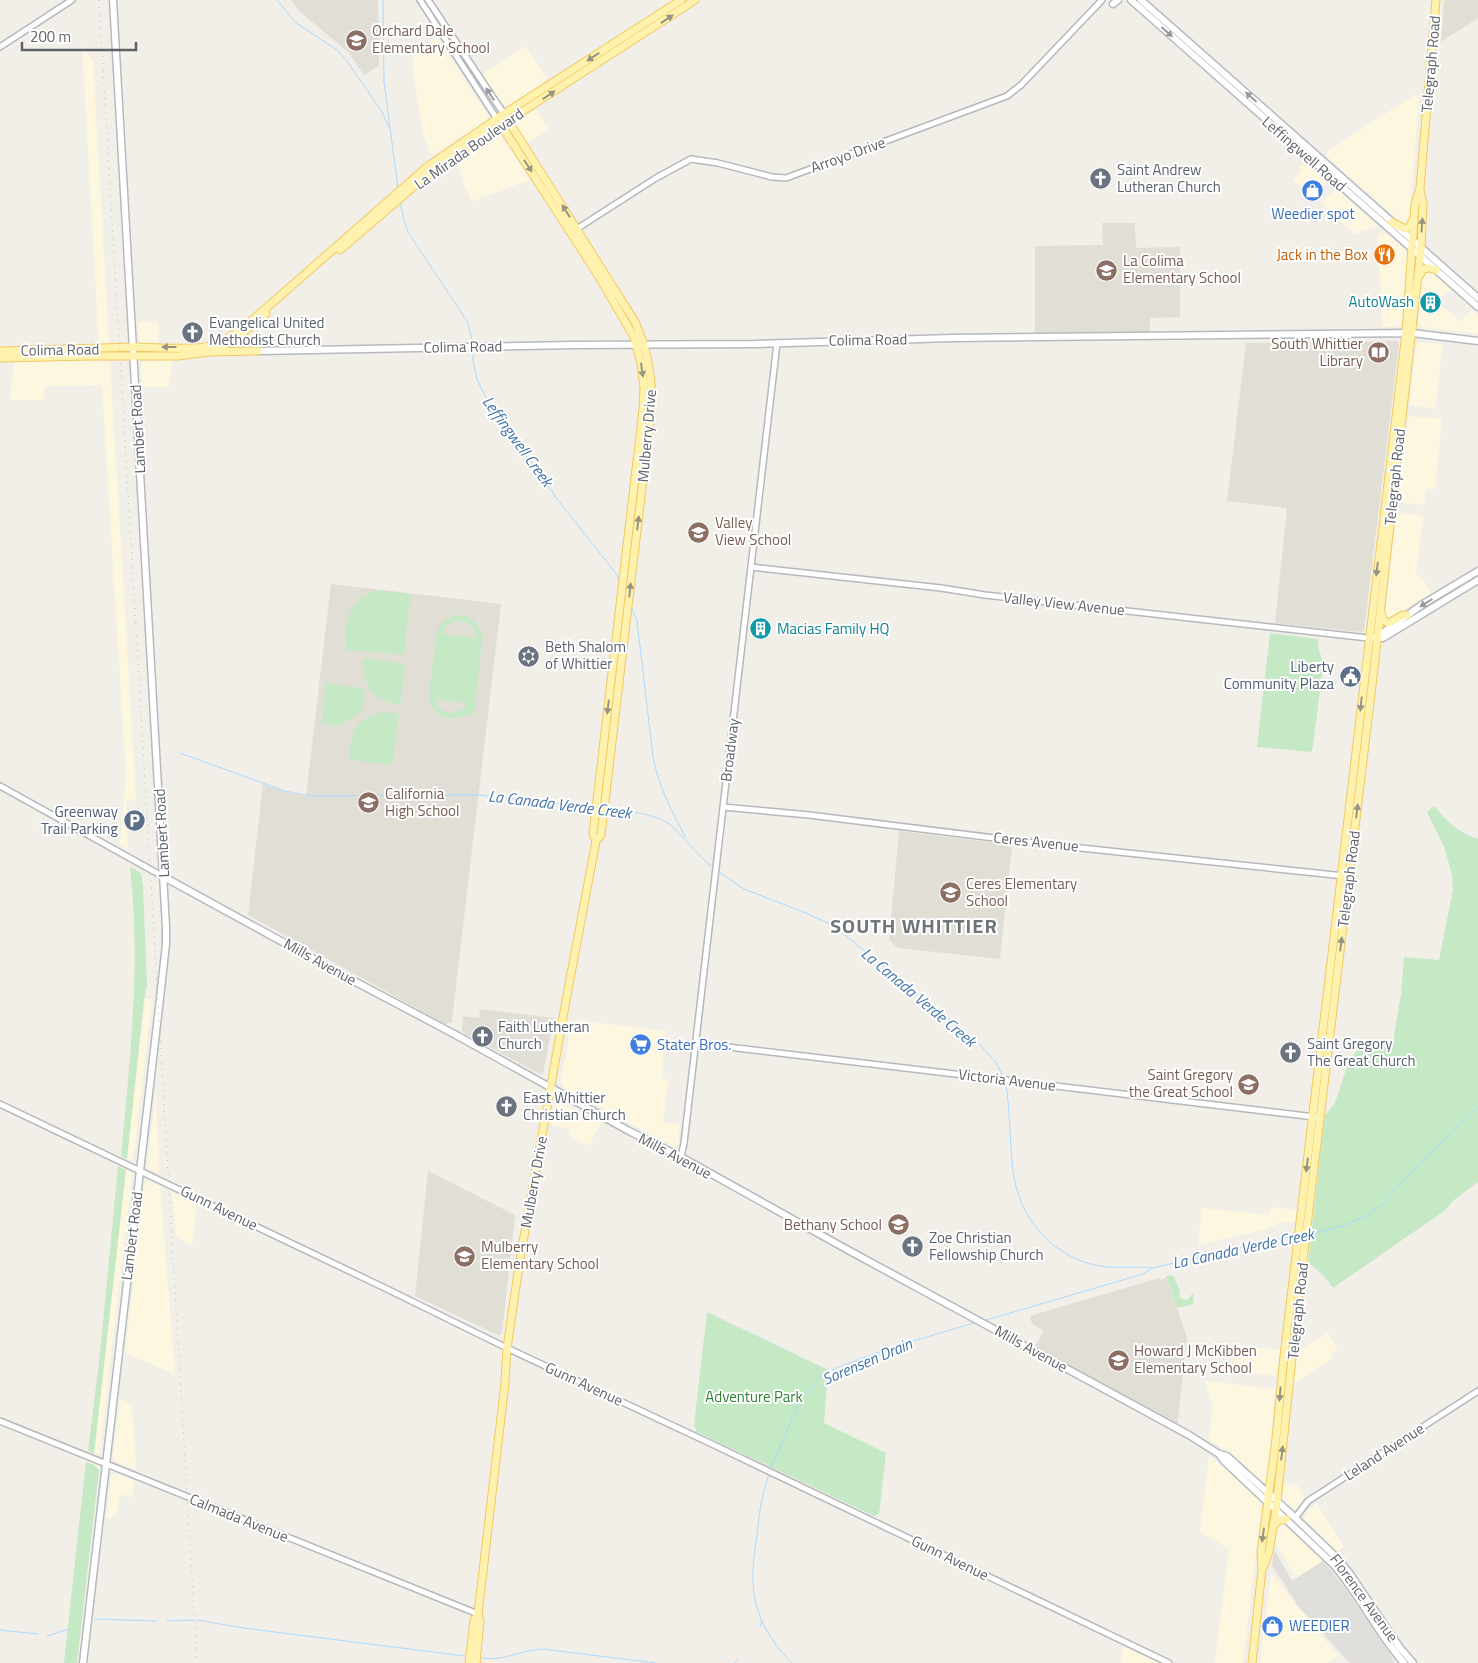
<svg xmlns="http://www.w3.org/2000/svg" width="1478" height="1663" font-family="'Titillium Web',sans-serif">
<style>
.commercial{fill:#fef7e0}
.industrial{fill:#e0deda}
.education{fill:#e1ded6}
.green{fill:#c5e8c5;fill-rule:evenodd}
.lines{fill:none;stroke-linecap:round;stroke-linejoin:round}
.stream{stroke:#aadaff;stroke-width:1}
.tertiary-casing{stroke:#b5b8bc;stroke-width:8}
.secondary-casing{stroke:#b6babf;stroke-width:9}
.primary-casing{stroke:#f2c960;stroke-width:9}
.tertiary{stroke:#fff;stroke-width:5}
.secondary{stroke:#fff;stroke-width:6}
.primary{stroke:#fff2af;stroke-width:7}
.rail{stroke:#b6b7b8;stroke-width:1;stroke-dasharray:1 6;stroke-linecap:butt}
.oneway{fill:#979581}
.oneway2{fill:#979a9d}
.labels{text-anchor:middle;stroke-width:4;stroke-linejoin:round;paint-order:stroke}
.education-label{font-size:15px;fill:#785e54;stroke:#fff;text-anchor:start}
.street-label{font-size:15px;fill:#5f6368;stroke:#fff}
.worship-label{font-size:15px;fill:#5b616d;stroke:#fff;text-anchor:start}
.shop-label{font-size:15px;fill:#366cbe;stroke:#fff;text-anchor:start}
.food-label{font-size:15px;fill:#c56008;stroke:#fff;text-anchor:end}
.culture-label{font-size:15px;fill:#0d838f;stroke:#fff;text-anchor:end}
.service-label{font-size:15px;fill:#4e5e75;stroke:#fff;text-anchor:end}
.park-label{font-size:15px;fill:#348238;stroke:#fff}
.water-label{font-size:16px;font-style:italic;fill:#4174aa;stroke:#fff}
.district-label{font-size:20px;font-weight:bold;letter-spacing:1px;fill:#70757a;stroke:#fff}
</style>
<rect width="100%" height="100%" fill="#f1efe8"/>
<path class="commercial" d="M437 37 488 116 487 120 433 155 430 152 423 133 413 74V53Z
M82 45 93 62 109 343H99Z
M526 46 548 80 508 106 502 104 482 74Z
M1414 95H1417L1419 99 1409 223 1403 224 1327 157V152Z
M536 109 549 128 527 143 516 126V122Z
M496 135 501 136 530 180 472 201 463 184 457 160Z
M1305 162 1325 178 1326 182 1313 197 1293 180 1301 170 1300 167Z
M1335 189H1337L1378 226 1354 234 1321 203Z
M1378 233H1386L1405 250 1407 255 1402 320 1401 325 1397 327H1382Z
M1429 270 1452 290 1441 295 1440 304 1461 322 1472 309 1478 315V334L1422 327 1419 324 1421 273Z
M158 321 159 343H142L139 340 138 322Z
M1421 342 1443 344 1435 409 1411 405 1410 403 1416 345 1417 343Z
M169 360 172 364 169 387H142L141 364 144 361Z
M59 361H110L136 800 126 801 128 850 120 845 126 774 102 385 45 386 43 400H10L14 362H57Z
M1410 416 1442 419 1435 489H1426L1424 505 1400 502 1398 500 1408 417Z
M1399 513 1423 516 1416 576 1422 577 1431 593 1391 618H1388L1385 614 1396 516Z
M145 999H152L135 1146 133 1159 131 1160 127 1159Z
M572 1020 666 1031 661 1078 668 1079 663 1122 680 1125 678 1146 675 1147 564 1088 561 1081Z
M156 1090 159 1174 147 1167Z
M560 1102 601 1123 589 1146 568 1135 571 1128 552 1126 556 1104Z
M126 1170 132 1174 100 1452 97 1455 94 1454Z
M149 1181 160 1186 175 1374 125 1353 145 1183Z
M172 1192 197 1204 192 1245 176 1236Z
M1271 1207 1297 1210 1295 1221 1280 1223 1263 1230 1198 1245 1202 1208 1269 1215Z
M1328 1333 1338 1348 1332 1352 1333 1358 1293 1384 1296 1354 1298 1351Z
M1236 1345 1280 1350 1276 1376 1233 1371Z
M1205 1381 1275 1389 1268 1477 1265 1481H1260L1226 1450 1209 1440 1213 1405Z
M120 1399 132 1404 136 1470 116 1462 113 1458Z
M1209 1456 1228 1470 1262 1503 1243 1663H1215L1229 1548 1200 1532Z
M115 1473 134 1481 132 1498 120 1494 117 1514H114L111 1518 106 1519 111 1476Z
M1284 1483 1297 1485 1305 1498 1297 1509 1292 1508 1282 1498Z
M1316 1503 1344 1547 1337 1551 1304 1518 1309 1509Z
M1283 1523 1323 1561 1296 1578 1275 1542 1277 1526Z
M1271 1572 1295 1603 1317 1628 1315 1629 1339 1656 1328 1663H1260Z
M1123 1646 1158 1663H1121Z"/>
<path class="industrial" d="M1274 1550 1292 1581 1323 1561 1345 1588 1393 1658 1392 1659 1394 1663H1350L1295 1603 1296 1602 1272 1565Z"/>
<path class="education" d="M291 0H378L379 66 364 75 348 52 299 11Z
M1444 0H1478V18L1441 42Z
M1102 223H1135L1136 248 1180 247V317L1150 318V332L1035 333V246L1103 245Z
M1396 341 1399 344 1364 631 1360 632 1275 623 1287 508 1227 501 1246 343Z
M331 584 501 604 452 1020V1022L445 1024 248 915 263 784 287 792 306 796Z
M899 831 1012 845 1000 959 898 948 889 940Z
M480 1009 554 1018 543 1073 540 1074 465 1034 462 1030 463 1016 479 1018Z
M428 1171 515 1215 502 1333 500 1335H498L415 1296Z
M1159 1278 1160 1280 1166 1278 1187 1337 1177 1429 1033 1350 1044 1331 1032 1324 1030 1316Z"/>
<path class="green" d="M376 590 410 594 404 655 347 650C344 632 345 614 359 600 363 596 371 593 376 590Z
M456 615C468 615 476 620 481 631H483L474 716 468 715V713C451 725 430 716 429 695L437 630 444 620ZM455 621C467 620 475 626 477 638L442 634 446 626ZM435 699 468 703H469C459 717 439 716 435 699Z
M1270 633 1318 639V646L1323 663 1322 675 1312 752 1257 747Z
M363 658 405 664 400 706C372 698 363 688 363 658Z
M326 683 365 689 362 709 350 720 336 726 322 723Z
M382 712 399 714 392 765 350 760C349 733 355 720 382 712Z
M1434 806C1446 820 1459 834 1478 839V1182L1454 1200 1444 1211 1333 1288 1324 1276 1308 1262 1325 1115C1329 1111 1333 1106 1335 1102 1343 1085 1345 1060 1360 1048 1364 1045 1370 1045 1375 1045L1378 1040 1393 1042 1401 994 1404 957 1439 960 1453 890 1452 875 1445 849 1427 812Z
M130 867 141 873 143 886 147 985 144 1000 127 1159 121 1156C130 1060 141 964 130 867Z
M118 1166 126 1170 94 1454 88 1451 100 1354Z
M1173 1275 1180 1291 1179 1294 1181 1299 1187 1300 1194 1292 1193 1304 1177 1308 1166 1276Z
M707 1312 828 1370 824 1423 886 1453 879 1514 874 1516 697 1432 694 1425Z
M86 1462 94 1465 99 1470 77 1663H64Z"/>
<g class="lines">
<path class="stream" d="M277 0 296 23 337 50 347 61 382 112 389 127
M383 0 384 82 398 188
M400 202 404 220 408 232 467 321 473 343
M473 350V361L477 379 487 400 558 500 617 575 620 582
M631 606 637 621 653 757C659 788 671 810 686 838
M180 753 285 791 311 796 478 795 594 808
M608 810C630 812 652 812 671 825L705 861 715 869
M718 871 744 889 806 913 834 926 979 1044 995 1061 1004 1078
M1005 1082 1007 1091C1009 1110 1010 1129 1011 1148 1012 1162 1013 1177 1017 1190 1029 1229 1059 1259 1100 1266 1117 1269 1135 1266 1153 1268L1296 1235
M1310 1234 1343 1226 1363 1217 1382 1205 1416 1167 1478 1108
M983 1321 1143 1274 1151 1269
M770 1470 799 1403 806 1393 822 1376 836 1368 890 1348 977 1322
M769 1474C762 1494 759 1514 757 1535 755 1550 752 1566 753 1581 753 1613 770 1641 792 1663
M95 1619 156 1621
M197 1620 243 1628 465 1656
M167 1621 193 1620
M760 1627 762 1621
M0 1630 38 1634
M47 1636 69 1629
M482 1658C503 1662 521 1650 542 1649L656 1663
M734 1663 738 1660"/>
<defs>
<path id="tertiary" d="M420 0 497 119
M428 0 504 114
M0 47 72 0
M575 230 656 178 691 159 718 163 772 177 786 178 1007 96 1021 85 1102 0
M751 567 941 588 985 595 1368 638
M0 786 164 877
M723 807 809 815 1043 844 1344 876
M695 1043 1315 1117
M0 1104 389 1290 507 1348 714 1445 1169 1663
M681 1157 684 1143 777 343
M0 1421 478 1614
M1295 1518 1308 1501 1478 1391"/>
<path id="secondary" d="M1131 0 1478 307
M1141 0 1478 298
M1113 4 1118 0
M258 351 572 345 755 344 953 338 1412 333 1478 341
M1374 637 1383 638 1478 580
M1377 637 1423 604 1478 571
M164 877 354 981 456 1035 629 1131 681 1157 848 1250 1189 1435 1219 1454 1227 1456 1290 1513 1339 1560 1350 1574 1400 1648 1413 1663
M1219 1454 1224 1461 1333 1564C1360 1595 1377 1632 1404 1663
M83 1663 159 1007 166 944V927L113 0"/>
<path id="primary" d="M504 114 635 322C649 352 653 380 651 412L601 835 596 841
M1392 222 1405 229 1410 227 1412 221
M340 250 412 188 450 158 695 0
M1420 275 1423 269 1429 268 1436 270
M0 351C45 350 89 348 134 347 155 347 190 351 210 346 231 340 248 323 264 310L427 167 504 114 681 0
M209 352 232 342 266 314
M0 358 89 356H178L209 352 258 351
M1381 613 1384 621 1389 623 1403 615H1407
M1274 1525 1278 1521 1286 1519
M1263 1568 1269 1552 1276 1510 1298 1301 1373 677 1421 248 1423 203 1420 190
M469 1663 474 1621 478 1614
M476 1663 480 1622 478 1614 505 1383 507 1348 520 1259 567 995 596 841 593 834 643 410 644 388 641 363 634 337 598 275 497 119
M1252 1663 1262 1569 1261 1553 1276 1439 1284 1356 1406 333 1415 204 1420 188 1436 0"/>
</defs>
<use href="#tertiary" class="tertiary-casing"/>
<use href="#secondary" class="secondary-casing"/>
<use href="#primary" class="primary-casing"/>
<use href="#tertiary" class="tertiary"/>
<use href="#secondary" class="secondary"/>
<use href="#primary" class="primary"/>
<path class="rail" d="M99 0 197 1663"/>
</g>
<defs><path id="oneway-solid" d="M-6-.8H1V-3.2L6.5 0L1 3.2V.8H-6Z" transform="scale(1.25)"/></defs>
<g class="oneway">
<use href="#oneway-solid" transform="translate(667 19) rotate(-33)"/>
<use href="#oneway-solid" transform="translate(593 57) rotate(147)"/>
<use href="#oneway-solid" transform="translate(549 95) rotate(-33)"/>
<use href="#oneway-solid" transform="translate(528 166) rotate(57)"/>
<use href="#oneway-solid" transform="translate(566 211) rotate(-122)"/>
<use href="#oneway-solid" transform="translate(1422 225) rotate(-87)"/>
<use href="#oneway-solid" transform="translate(169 347) rotate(180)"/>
<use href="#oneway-solid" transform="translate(642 370) rotate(82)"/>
<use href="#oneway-solid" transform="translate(638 523) rotate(-83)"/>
<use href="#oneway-solid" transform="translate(1377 569) rotate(97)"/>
<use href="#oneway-solid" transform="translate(630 590) rotate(-84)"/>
<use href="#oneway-solid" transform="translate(1361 704) rotate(96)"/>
<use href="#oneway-solid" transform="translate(608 707) rotate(97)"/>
<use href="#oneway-solid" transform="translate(1357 811) rotate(-83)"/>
<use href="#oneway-solid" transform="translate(1341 944) rotate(-83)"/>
<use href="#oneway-solid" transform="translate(1307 1165) rotate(97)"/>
<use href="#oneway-solid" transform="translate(1280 1394) rotate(95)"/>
<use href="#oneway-solid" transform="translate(1282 1453) rotate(-83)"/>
<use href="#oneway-solid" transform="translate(1263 1535) rotate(98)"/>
</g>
<g class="oneway2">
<use href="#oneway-solid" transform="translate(1167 32) rotate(41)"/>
<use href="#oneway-solid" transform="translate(490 94) rotate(-124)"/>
<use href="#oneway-solid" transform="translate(1251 97) rotate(-138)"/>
<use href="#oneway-solid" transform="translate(1426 603) rotate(148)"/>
</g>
<defs>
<symbol id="school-disc" viewBox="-11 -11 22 22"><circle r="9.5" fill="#8d6e63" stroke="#fff"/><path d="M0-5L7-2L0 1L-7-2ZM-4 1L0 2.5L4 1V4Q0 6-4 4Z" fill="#fff"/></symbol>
<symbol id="church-disc" viewBox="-11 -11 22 22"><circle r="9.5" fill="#6b7280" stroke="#fff"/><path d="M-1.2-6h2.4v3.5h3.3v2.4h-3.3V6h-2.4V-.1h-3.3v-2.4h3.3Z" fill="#fff"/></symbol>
<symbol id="shop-disc" viewBox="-11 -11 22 22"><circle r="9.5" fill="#3f7fe0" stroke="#fff"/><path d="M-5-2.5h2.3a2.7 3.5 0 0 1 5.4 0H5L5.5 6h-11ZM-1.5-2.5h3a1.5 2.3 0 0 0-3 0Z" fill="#fff"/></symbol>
<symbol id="restaurant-disc" viewBox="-11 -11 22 22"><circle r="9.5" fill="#e8710a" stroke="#fff"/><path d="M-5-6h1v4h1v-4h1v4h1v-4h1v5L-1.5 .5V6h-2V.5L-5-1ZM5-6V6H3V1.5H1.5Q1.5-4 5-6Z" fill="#fff"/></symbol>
<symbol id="building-disc" viewBox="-11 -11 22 22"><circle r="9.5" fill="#0f9aa8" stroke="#fff"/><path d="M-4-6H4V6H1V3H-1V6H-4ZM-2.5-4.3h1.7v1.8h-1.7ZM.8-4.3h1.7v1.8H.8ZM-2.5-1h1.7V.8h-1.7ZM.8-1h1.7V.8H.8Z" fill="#fff"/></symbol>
<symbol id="library-disc" viewBox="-11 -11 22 22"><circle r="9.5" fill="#8d6e63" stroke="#fff"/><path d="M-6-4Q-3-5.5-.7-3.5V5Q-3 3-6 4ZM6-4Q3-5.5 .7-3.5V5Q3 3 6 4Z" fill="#fff"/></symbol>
<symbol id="synagogue-disc" viewBox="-11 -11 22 22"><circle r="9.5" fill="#6b7280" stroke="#fff"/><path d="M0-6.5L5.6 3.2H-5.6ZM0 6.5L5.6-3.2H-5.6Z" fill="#fff"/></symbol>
<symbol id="civic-disc" viewBox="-11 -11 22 22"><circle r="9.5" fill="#5c6f8a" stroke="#fff"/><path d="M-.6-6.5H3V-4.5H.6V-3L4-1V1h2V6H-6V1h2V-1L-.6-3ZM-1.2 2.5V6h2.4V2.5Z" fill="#fff"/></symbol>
<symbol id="parking-disc" viewBox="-11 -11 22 22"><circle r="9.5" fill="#5c6f8a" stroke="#fff"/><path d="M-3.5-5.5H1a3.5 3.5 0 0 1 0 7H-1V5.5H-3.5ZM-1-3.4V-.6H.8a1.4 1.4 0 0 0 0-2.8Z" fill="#fff"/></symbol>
<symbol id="supermarket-disc" viewBox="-11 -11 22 22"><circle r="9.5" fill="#3f7fe0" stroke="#fff"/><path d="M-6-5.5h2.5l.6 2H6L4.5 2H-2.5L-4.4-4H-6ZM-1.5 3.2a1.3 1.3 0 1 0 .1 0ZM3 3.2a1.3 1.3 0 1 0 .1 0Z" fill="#fff"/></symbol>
</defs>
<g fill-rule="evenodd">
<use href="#school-disc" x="344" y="28" width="25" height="25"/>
<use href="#church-disc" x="1088" y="166" width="25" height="25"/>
<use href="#shop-disc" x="1300" y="178" width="25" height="25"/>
<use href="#restaurant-disc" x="1372" y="242" width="25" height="25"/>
<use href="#school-disc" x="1094" y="258" width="25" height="25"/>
<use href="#building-disc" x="1418" y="290" width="25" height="25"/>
<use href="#church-disc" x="180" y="320" width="25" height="25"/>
<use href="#library-disc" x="1366" y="340" width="25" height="25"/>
<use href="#school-disc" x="686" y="520" width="25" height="25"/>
<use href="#building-disc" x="748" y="616" width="25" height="25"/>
<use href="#synagogue-disc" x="516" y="644" width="25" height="25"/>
<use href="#civic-disc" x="1338" y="664" width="25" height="25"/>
<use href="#school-disc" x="356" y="790" width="25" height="25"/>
<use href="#parking-disc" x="122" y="808" width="25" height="25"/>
<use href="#school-disc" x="938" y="880" width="25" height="25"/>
<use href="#church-disc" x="470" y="1024" width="25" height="25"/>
<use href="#supermarket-disc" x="628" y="1032" width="25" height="25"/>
<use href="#church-disc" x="1278" y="1040" width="25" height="25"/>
<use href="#school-disc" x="1236" y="1072" width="25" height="25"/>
<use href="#church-disc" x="494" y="1094" width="25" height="25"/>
<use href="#school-disc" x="886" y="1212" width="25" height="25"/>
<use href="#church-disc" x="900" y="1234" width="25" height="25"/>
<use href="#school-disc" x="452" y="1244" width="25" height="25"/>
<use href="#school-disc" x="1106" y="1348" width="25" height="25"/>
<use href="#shop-disc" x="1260" y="1614" width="25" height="25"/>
</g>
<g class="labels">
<g class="education-label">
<text x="372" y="36">Orchard Dale<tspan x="372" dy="17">Elementary School</tspan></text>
<text x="1123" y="266">La Colima<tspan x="1123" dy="17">Elementary School</tspan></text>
<text x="1363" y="349" text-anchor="end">South Whittier<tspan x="1363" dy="17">Library</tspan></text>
<text x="715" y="528">Valley<tspan x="715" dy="17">View School</tspan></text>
<text x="385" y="799">California<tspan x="385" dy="17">High School</tspan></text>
<text x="966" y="889">Ceres Elementary<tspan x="966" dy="17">School</tspan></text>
<text x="1233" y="1080" text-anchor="end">Saint Gregory<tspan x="1233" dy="17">the Great School</tspan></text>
<text x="882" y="1230" text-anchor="end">Bethany School</text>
<text x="481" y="1252">Mulberry<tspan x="481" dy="17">Elementary School</tspan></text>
<text x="1134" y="1356">Howard J McKibben<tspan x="1134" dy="17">Elementary School</tspan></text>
</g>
<g class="street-label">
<text transform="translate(1431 64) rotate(-85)" y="5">Telegraph Road</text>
<text transform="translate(469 149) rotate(-35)" y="5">La Mirada Boulevard</text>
<text transform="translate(1304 154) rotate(41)" y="5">Leffingwell Road</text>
<text transform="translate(848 155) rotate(-20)" y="5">Arroyo Drive</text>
<text transform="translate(868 340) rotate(-1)" y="5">Colima Road</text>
<text transform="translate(463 347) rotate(-1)" y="5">Colima Road</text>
<text transform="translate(60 350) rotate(-1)" y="5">Colima Road</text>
<text transform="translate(138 429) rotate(-93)" y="5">Lambert Road</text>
<text transform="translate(647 436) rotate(-85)" y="5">Mulberry Drive</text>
<text transform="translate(1395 477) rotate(-84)" y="5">Telegraph Road</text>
<text transform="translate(1064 604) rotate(6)" y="5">Valley View Avenue</text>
<text transform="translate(730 750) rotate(-83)" y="5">Broadway</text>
<text transform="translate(162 833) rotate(-93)" y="5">Lambert Road</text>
<text transform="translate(1036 842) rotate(6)" y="5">Ceres Avenue</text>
<text transform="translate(1349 879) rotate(-83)" y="5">Telegraph Road</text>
<text transform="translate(320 962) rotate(29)" y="5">Mills Avenue</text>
<text transform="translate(1007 1080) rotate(7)" y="5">Victoria Avenue</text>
<text transform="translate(675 1156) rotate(28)" y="5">Mills Avenue</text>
<text transform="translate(534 1182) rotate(-80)" y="5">Mulberry Drive</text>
<text transform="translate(219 1208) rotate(26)" y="5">Gunn Avenue</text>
<text transform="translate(132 1236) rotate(-83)" y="5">Lambert Road</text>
<text transform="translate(1298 1311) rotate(-84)" y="5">Telegraph Road</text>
<text transform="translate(1031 1349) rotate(29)" y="5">Mills Avenue</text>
<text transform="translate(584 1384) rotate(25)" y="5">Gunn Avenue</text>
<text transform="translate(1384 1452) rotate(-33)" y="5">Leland Avenue</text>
<text transform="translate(239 1518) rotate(22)" y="5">Calmada Avenue</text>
<text transform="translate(950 1558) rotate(26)" y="5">Gunn Avenue</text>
<text transform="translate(1364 1598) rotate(54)" y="5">Florence Avenue</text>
</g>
<g class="worship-label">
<text x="1117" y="175">Saint Andrew<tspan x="1117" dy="17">Lutheran Church</tspan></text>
<text x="209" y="328">Evangelical United<tspan x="209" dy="17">Methodist Church</tspan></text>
<text x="545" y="652">Beth Shalom<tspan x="545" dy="17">of Whittier</tspan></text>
<text x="498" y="1032">Faith Lutheran<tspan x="498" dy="17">Church</tspan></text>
<text x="1307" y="1049">Saint Gregory<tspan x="1307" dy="17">The Great Church</tspan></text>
<text x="523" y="1103">East Whittier<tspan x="523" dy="17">Christian Church</tspan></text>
<text x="929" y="1243">Zoe Christian<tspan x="929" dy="17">Fellowship Church</tspan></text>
</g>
<g class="shop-label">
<text x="1313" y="219" text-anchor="middle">Weedier spot</text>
<text x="657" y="1050">Stater Bros.</text>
<text x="1289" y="1631">WEEDIER</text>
</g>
<g class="food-label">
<text x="1368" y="260">Jack in the Box</text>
</g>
<g class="culture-label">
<text x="1414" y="307">AutoWash</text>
<text x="777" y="634" text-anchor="start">Macias Family HQ</text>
</g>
<g class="service-label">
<text x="1334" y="672">Liberty<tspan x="1334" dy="17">Community Plaza</tspan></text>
<text x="118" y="817">Greenway<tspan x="118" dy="17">Trail Parking</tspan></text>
</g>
<g class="park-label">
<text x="754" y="1402">Adventure Park</text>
</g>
<g class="water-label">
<text transform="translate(518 441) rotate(54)" y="6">Leffingwell Creek</text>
<text transform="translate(560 804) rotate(7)" y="6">La Canada Verde Creek</text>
<text transform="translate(919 997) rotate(40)" y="6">La Canada Verde Creek</text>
<text transform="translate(1243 1248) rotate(-12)" y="6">La Canada Verde Creek</text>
<text transform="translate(867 1361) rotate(-23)" y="6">Sorensen Drain</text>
</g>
<g class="district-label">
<text x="914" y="933">SOUTH WHITTIER</text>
</g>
</g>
<path d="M22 42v8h114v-8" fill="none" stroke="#5f6368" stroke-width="2.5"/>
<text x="30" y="42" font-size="15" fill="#5f6368" stroke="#ffffff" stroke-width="4" paint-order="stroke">200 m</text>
</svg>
